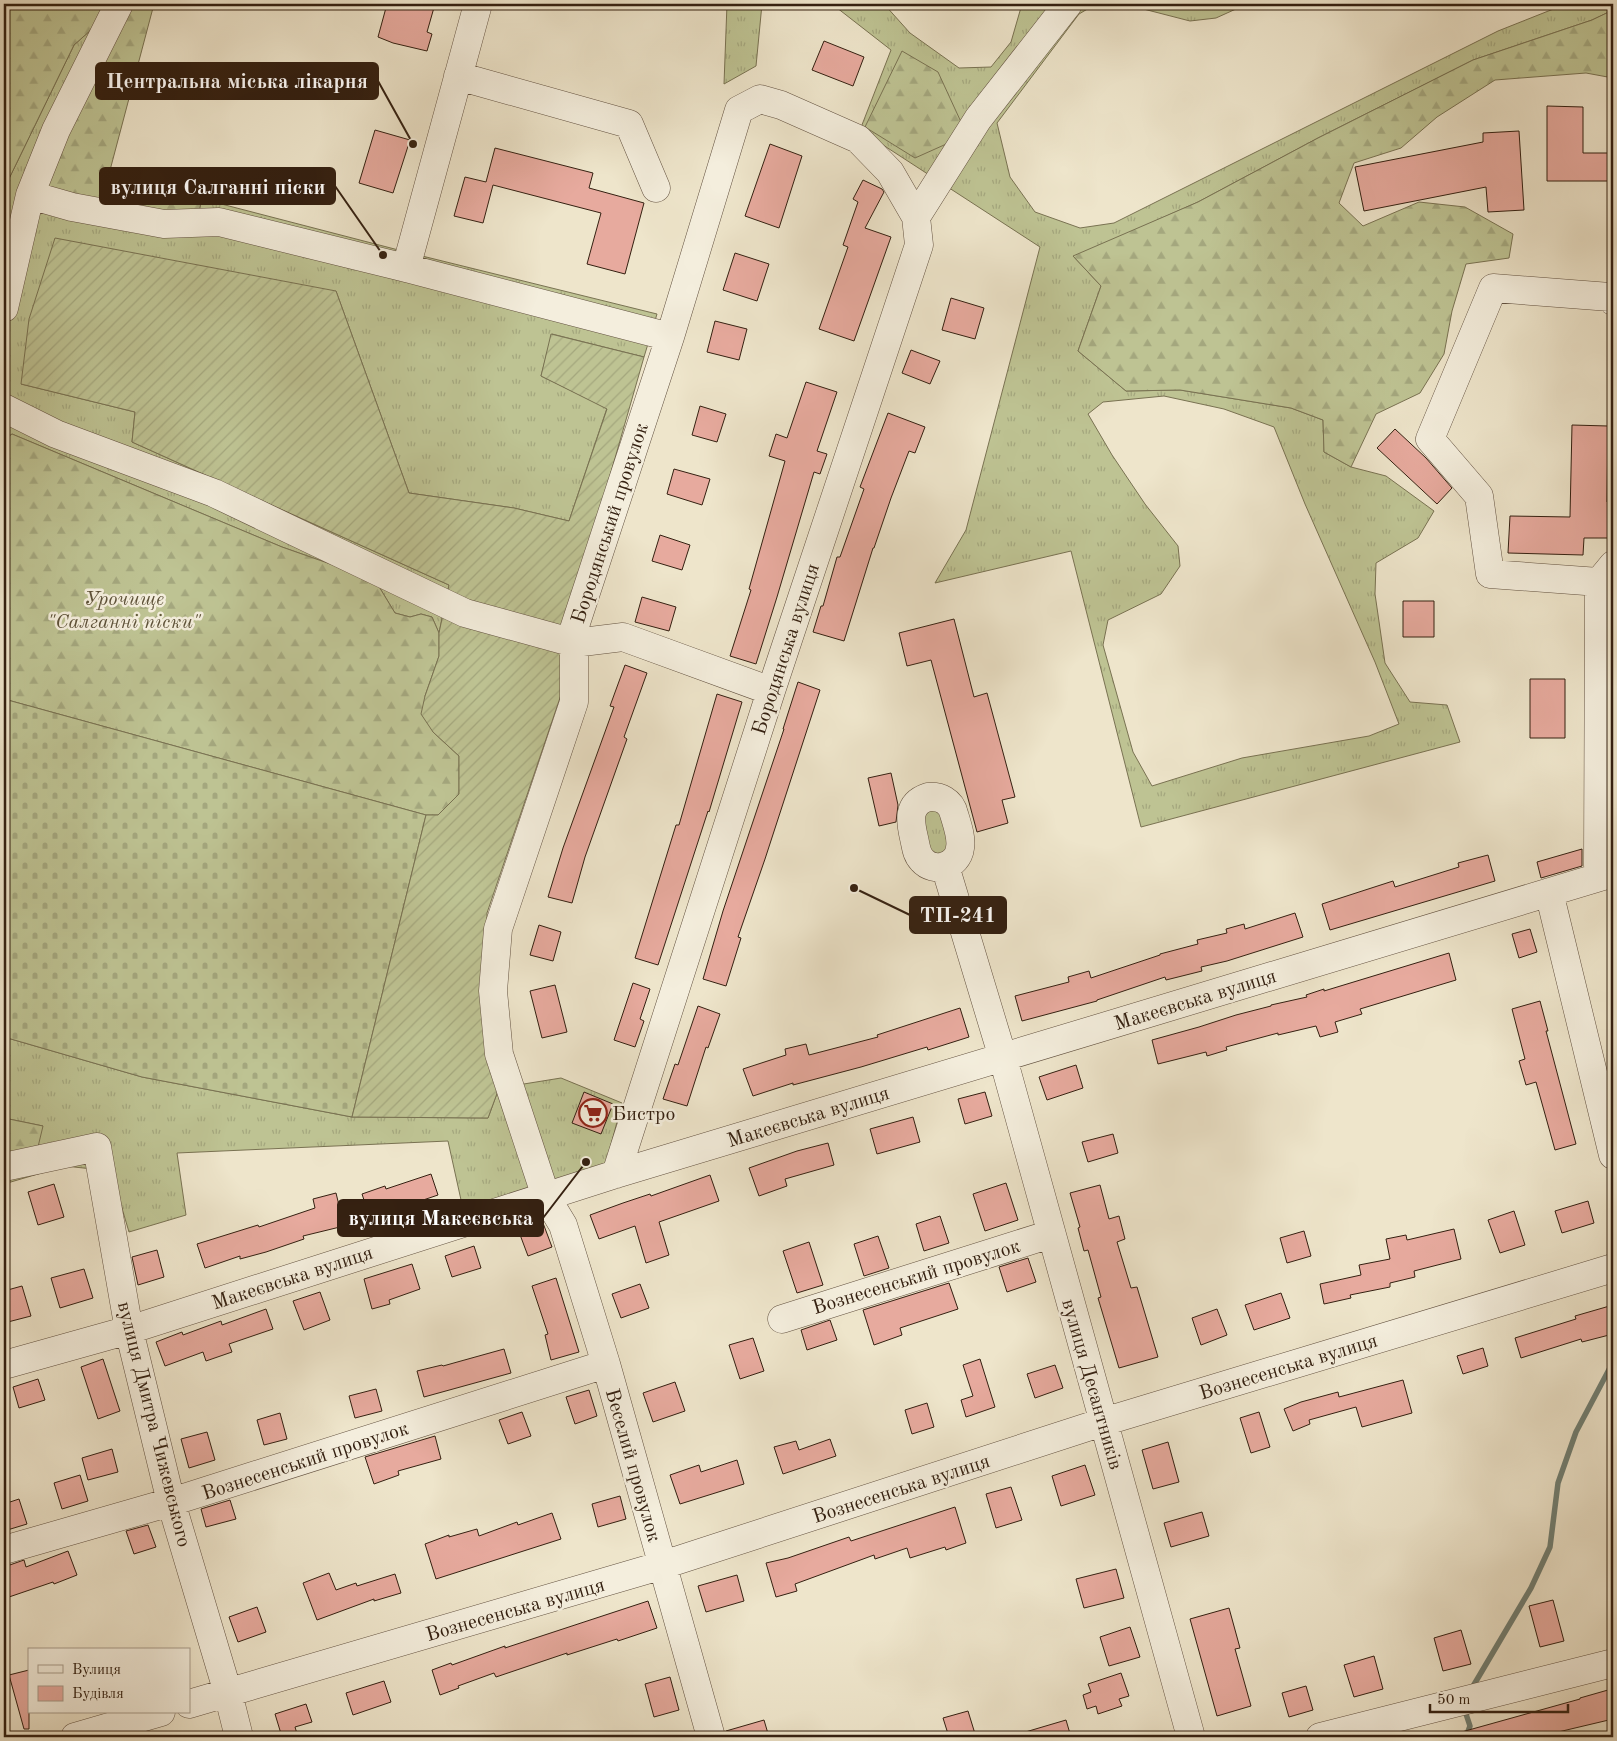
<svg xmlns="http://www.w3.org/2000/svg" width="1617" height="1741" font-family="'Old Standard TT',serif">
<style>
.grass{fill:url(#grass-tufts);stroke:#797252;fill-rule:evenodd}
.forest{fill:url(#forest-firs);stroke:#797252}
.cemetery{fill:url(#cemetery-stones);stroke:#797252}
.garden{fill:url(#garden-furrows);stroke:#797252}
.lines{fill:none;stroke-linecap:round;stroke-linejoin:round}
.stream{stroke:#717f73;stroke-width:5.5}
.building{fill:#e7aa9e;stroke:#342011}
.minor-casing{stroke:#625140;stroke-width:29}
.minor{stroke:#f4eedd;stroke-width:28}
.labels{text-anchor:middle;stroke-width:5;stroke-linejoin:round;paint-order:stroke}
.street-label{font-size:20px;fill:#342011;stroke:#f4eedd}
.park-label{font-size:20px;font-style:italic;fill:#5d5138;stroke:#f4eedd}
.poi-label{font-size:20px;fill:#342011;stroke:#f4eedd;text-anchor:start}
.leader{fill:none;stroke:#342011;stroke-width:2}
.callout-dot{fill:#342011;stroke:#f4eedd;stroke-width:2}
.callout{fill:#342011;stroke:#342011;stroke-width:2}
.callout-label{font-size:21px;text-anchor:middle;font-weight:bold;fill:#fff}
</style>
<defs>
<pattern id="grass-tufts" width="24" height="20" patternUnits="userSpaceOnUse" patternTransform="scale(1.25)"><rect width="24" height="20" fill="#bec393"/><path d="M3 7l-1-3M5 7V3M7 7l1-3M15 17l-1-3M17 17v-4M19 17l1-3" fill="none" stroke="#a4a77e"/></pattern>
<pattern id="forest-firs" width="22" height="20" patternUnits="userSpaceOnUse" patternTransform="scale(1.25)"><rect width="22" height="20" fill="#bec393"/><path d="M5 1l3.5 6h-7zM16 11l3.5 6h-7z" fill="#a4a77e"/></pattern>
<pattern id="cemetery-stones" width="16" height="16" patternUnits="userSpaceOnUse" patternTransform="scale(1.25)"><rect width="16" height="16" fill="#bec393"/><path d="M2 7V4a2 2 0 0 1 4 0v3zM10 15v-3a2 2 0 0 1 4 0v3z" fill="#a4a77e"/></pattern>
<pattern id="garden-furrows" width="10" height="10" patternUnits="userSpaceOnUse" patternTransform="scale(1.25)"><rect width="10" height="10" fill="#bec393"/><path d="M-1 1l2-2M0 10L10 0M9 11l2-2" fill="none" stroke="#a4a77e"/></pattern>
</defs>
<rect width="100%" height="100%" fill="#eee5cb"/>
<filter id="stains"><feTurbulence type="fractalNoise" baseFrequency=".004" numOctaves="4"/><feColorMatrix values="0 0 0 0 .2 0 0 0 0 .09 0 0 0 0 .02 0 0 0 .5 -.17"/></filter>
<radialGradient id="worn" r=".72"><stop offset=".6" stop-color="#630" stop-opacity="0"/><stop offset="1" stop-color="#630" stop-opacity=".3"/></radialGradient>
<path class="grass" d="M727 4H762L756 66 724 84Z
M832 4H884L910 33 959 68 991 67 1011 42 1022 4H1096L1079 14 997 123 1010 177 1035 212 1080 228 1114 223 1498 31 1566 4H1613V10L1592 20 1473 60 1318 138 1198 202 1074 257 1101 286 1078 351 1126 391 1180 390 1291 408 1323 420 1324 452 1351 467 1386 476 1434 511 1418 538 1376 563 1375 594 1385 663 1410 702 1447 705 1460 742 1141 827 1071 551 935 583 966 530 1040 247 860 130 891 50ZM1164 396 1224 409 1274 427 1305 504 1375 662 1399 724 1369 736 1242 758 1152 786 1133 752 1103 645 1108 620 1161 594 1180 566 1178 546 1145 504 1112 455 1088 414 1103 402Z
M1124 4H1247L1216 18 1190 21Z
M92 29 36 189 198 215 202 199 410 253 657 314 644 357 552 334 541 376 607 408 569 521 514 508 409 493 336 291 21 384 135 412 132 442 449 585 439 633 432 617 421 614 410 617 395 613 378 585 356 573 282 547 12 434 4 440V189L74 45Z
M939 806 951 853 929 857 921 809Z
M4 1037 142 1077 352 1117 488 1118 499 1088 561 1078 622 1103 603 1175 465 1218 448 1141 177 1153 186 1215 129 1232 111 1171 65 1166 4 1184V1155L43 1126 9 1119 4 1116Z"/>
<path class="forest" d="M4 4H154L109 174 202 199 198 215C144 209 90 196 35 189L92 29 74 45 4 189Z
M1613 10V78L1586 73 1495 80 1437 117 1401 148 1354 163 1339 203 1363 226 1419 202 1465 207 1513 234 1509 258 1466 264 1452 311 1444 354 1420 393 1376 414 1351 467 1324 452 1323 420 1291 408 1180 390 1126 391 1078 351 1101 286 1073 256 1198 202 1318 138 1473 60 1592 20Z
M902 51 938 72 961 122 953 141 915 158 865 127Z
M12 434 282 547 356 573 378 585 395 613 410 617 421 614 432 617 439 633V656L425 696 433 732 459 756V794L438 815H426L4 699V440Z
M4 1116 9 1119 43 1126 37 1151 4 1155Z"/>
<path class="cemetery" d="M4 699 426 815 352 1117 142 1077 4 1037Z"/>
<path class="garden" d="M55 238 336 291 409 493 514 508 569 521 607 409 541 376 551 334 644 357 566 629 565 683 487 913 486 1050 499 1088 488 1118 352 1117 426 815H438L459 794V756L433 732 421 714 425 696 439 656V633L449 585 132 442 135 412 21 384 29 319Z"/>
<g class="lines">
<path class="stream" d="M1472 1688 1531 1588 1550 1547 1558 1483 1576 1432 1613 1362
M1465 1711 1470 1726 1466 1737"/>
</g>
<path class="building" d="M387 4H435L427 32 432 34 427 51 393 43 378 37Z
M824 41 864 57 853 86 812 70Z
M1547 106 1583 107V153H1613V181H1547Z
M375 130 410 140 393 193 359 183Z
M1519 131 1524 210 1488 212 1486 187 1364 211 1355 167 1483 142V133Z
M770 144 802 156 779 228 745 216Z
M495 148 593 173 589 188 644 203 625 274 587 264 601 213 493 185 483 223 454 216 465 177 486 182Z
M863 180 882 189 884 192 865 228 891 237 854 341 819 329 848 247 843 245 858 202 853 199Z
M735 253 769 264 757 301 723 290Z
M951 298 984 308 975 339 942 330Z
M715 321 747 329 739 360 707 352Z
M911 350 940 361 930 384 902 373Z
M806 382 837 392 817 451 827 454 820 474 814 472 777 597 756 664 730 656 751 590 749 589 785 461 769 456 776 434 787 438Z
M700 406 726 414 717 442 692 435Z
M888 413 925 427 915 453 909 451 891 498 874 548H873L844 641 813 632 821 606H823L837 557H840L864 489 860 487Z
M1572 425 1608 426 1607 502H1613V538H1584L1583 555 1508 553 1510 516 1570 517Z
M1395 429 1426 458 1452 488 1437 504 1377 448Z
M674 469 710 479 702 505 667 494Z
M660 535 690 545 682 570 652 561Z
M642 597 676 607 669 631 635 622Z
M1403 601H1434V637H1403Z
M954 619 974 697 987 693 1015 797 1002 800 1008 823 977 832 931 660 907 666 899 633Z
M625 665 647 673 624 737 627 739 585 857 572 903 548 897 563 848 614 707 610 706Z
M1530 679H1565V738H1530Z
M798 682 820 690 765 859 738 937 741 938 726 986 703 979 723 911 784 729H783Z
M717 694 742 702 709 812 708 811 658 965 635 958 676 825H679Z
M891 773 898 805 896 822 879 826 868 778Z
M1582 849V866L1541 878 1537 862Z
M1488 855 1495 881 1330 930 1322 904 1393 881 1395 887 1459 867 1458 863Z
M1295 913 1303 937 1227 961 1201 967 1202 971 1166 980 1165 977 1097 1000V1001L1022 1021 1015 996 1069 982 1068 977 1089 971 1091 978 1160 955V954L1198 944 1197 940 1227 933 1226 929 1244 924 1245 929Z
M539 925 561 932 553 961 530 955Z
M1530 929 1537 952 1519 958 1512 934Z
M1449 953 1456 980 1360 1009 1362 1014 1335 1022 1338 1032 1320 1037 1316 1026 1278 1035V1033L1226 1047 1227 1050 1207 1056 1206 1052 1158 1064 1152 1040 1199 1027 1236 1015 1271 1006V1005L1307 997 1306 995 1324 989V991Z
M633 983 650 989 640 1019 644 1021 635 1047 614 1040Z
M555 985 567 1032 542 1038 530 991Z
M1540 1001 1548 1031H1546L1576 1144 1555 1150 1536 1082 1526 1085 1519 1061 1525 1059 1512 1009Z
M698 1006 720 1014 708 1048 706 1047 687 1106 663 1099 675 1064 678 1065Z
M960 1008 969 1037 928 1050 927 1047 861 1067 793 1085V1083L753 1096 743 1069 786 1055 785 1049 806 1044 809 1055 878 1037 877 1035Z
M1076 1065 1083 1088 1047 1100 1039 1077Z
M584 1092 613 1104 601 1134 572 1123Z
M985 1092 992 1116 965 1124 958 1099Z
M913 1117 920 1142 877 1154 870 1129Z
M1113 1134 1118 1153 1088 1162 1082 1142Z
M828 1143 834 1165 785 1179 787 1186 759 1196 749 1168 797 1151Z
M431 1174 438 1195 370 1218 362 1194 385 1186 386 1189Z
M710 1175 719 1201 659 1222 669 1255 646 1263 635 1226 599 1239 590 1215 623 1203 650 1194 651 1196Z
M1006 1183 1018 1220 985 1231 973 1194Z
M54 1184 64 1217 38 1225 28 1192Z
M1100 1185 1109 1219 1119 1216 1125 1239 1117 1242 1131 1288 1137 1287 1158 1357 1119 1368 1098 1298 1101 1297 1088 1250 1084 1251 1078 1228 1080 1227 1070 1193Z
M336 1193 344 1226 303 1236 304 1239 266 1252 240 1259V1256L205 1268 197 1244 258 1225 259 1227 315 1208 313 1199Z
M1588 1201 1594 1223 1562 1233 1555 1211Z
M1514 1211 1525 1245 1500 1253 1488 1220Z
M940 1216 949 1243 924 1251 916 1224Z
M543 1223 552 1247 528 1256 519 1232Z
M1454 1229 1461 1259 1414 1271 1415 1277 1390 1283V1287L1350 1295 1351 1298 1324 1304 1320 1284 1361 1275 1359 1265 1390 1259 1386 1239 1406 1235 1407 1240Z
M1304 1231 1311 1256 1287 1263 1280 1238Z
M878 1236 889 1268 864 1276 854 1244Z
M809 1242 823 1285 797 1293 783 1251Z
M474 1246 481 1268 452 1277 445 1256Z
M157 1250 164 1277 138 1285 132 1257Z
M1028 1258 1036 1282 1007 1292 999 1267Z
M412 1264 420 1289 389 1300 390 1304 372 1309 364 1279Z
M84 1269 93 1298 60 1308 51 1278Z
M556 1278 579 1352 551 1360 545 1335 548 1334 532 1286Z
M949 1283 958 1309 900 1328 902 1335 874 1345 863 1310Z
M640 1284 649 1308 621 1318 612 1294Z
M22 1286 31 1316 4 1323V1291Z
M320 1292 330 1320 304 1330 293 1301Z
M1281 1293 1290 1318 1254 1330 1245 1305Z
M1613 1305V1334L1582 1342 1581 1339 1521 1358 1515 1338 1576 1319 1575 1316Z
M266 1309 273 1329 229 1344 232 1352 206 1361 203 1352 165 1366 156 1342 182 1332 183 1335 221 1321 222 1325Z
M1217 1309 1227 1335 1201 1345 1192 1318Z
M830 1320 837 1340 807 1350 801 1330Z
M753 1338 764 1371 740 1379 729 1345Z
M1483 1348 1488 1366 1463 1374 1457 1356Z
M504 1349 511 1373 424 1397 417 1371 442 1365 443 1366Z
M103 1359 120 1411 98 1419 81 1367Z
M980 1359 995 1407 966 1417 961 1400 973 1396 963 1365Z
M1055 1365 1063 1388 1035 1398 1027 1374Z
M38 1379 45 1400 19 1408 13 1387Z
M1403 1380 1412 1413 1362 1427 1356 1407 1309 1420 1310 1424 1293 1431 1284 1409 1301 1402 1338 1392 1339 1397Z
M675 1382 685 1411 653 1422 643 1393Z
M376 1389 382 1411 355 1418 349 1396Z
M589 1390 597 1416 575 1424 566 1397Z
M927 1403 934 1427 912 1434 905 1410Z
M522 1412 531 1436 508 1444 499 1420Z
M1259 1412 1270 1447 1251 1453 1240 1418Z
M280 1413 287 1439 264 1445 257 1420Z
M207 1432 215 1460 189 1468 181 1439Z
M435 1436 441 1459 398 1471 399 1475 374 1484 365 1457Z
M830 1439 836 1456 783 1474 774 1447 796 1441 799 1450Z
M1168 1442 1179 1482 1153 1489 1142 1450Z
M112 1449 118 1472 88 1480 82 1458Z
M737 1460 744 1484 680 1504 670 1475 699 1465 701 1472Z
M1085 1465 1095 1495 1061 1506 1052 1476Z
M80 1475 88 1501 62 1509 54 1483Z
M1011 1487 1022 1520 996 1528 986 1494Z
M620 1496 626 1519 598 1527 592 1504Z
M19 1499 27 1524 4 1531V1504Z
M230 1500 236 1519 206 1527 201 1509Z
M955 1507 966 1543 946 1550 945 1547 910 1558 907 1548 875 1559 874 1555 795 1584 797 1591 776 1597 766 1563 788 1558 849 1537 851 1541Z
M1202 1512 1209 1536 1171 1547 1164 1523Z
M552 1513 561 1539 436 1579 425 1544 449 1535V1537L477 1529 479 1536 517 1522 518 1525Z
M148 1525 156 1547 134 1554 126 1531Z
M68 1551 77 1575 54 1584 53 1582 9 1597 4 1582V1567L24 1560 26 1567Z
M1116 1569 1124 1598 1084 1608 1076 1579Z
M329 1573 336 1590 356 1583 357 1586 395 1574 401 1593 374 1601V1599L317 1620 303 1583Z
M737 1575 744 1601 706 1612 698 1586Z
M1553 1600 1564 1641 1540 1647 1529 1606Z
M648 1601 657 1628 618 1641 617 1639 567 1655V1653L496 1677 494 1673 458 1686 459 1688 440 1695 432 1670 451 1663 452 1665 505 1646V1648Z
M257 1607 266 1632 238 1642 229 1617Z
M1229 1608 1240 1648 1235 1649 1251 1706 1217 1716 1190 1619Z
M1130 1627 1140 1657 1109 1666 1100 1637Z
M1461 1630 1471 1664 1443 1671 1434 1638Z
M1374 1656 1383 1689 1354 1697 1344 1665Z
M29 1670V1729H24L9 1675Z
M1121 1673 1129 1696 1119 1699 1122 1706 1098 1714 1096 1706 1087 1709 1083 1695 1091 1692 1088 1684Z
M670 1677 679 1710 654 1717 645 1684Z
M384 1681 391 1702 353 1715 346 1693Z
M1306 1686 1313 1710 1289 1717 1282 1693Z
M1608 1690 1613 1709V1719L1537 1737H1458V1733L1580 1699V1698Z
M306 1704 312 1722 295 1727 298 1737H282L275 1714Z
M968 1711 976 1737H949L943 1718Z
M764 1720 769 1737H726V1731Z
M1066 1720 1071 1737H1022V1733Z"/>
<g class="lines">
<defs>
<path id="minor" d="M458 76 629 124 656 188
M30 195 72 207 164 224 219 222 406 268 670 337
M916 217 978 119 1068 4
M406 268 478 4
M4 308 30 195 56 130 119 4
M4 408 56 434 214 493 465 613 574 643 623 637 771 691
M1599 582 1490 574 1479 496 1430 439 1493 288 1610 297 1613 301
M928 797C940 796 951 801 954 814 957 824 962 838 960 848 958 866 934 874 922 860 916 854 916 846 914 838 910 821 907 804 928 797Z
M945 866 1003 1058 1191 1737
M1600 877 1598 865 1599 582 1613 565
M1549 892 1613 1155
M4 1167 97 1147 129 1330 171 1502 228 1693 239 1737
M616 1174 771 691 919 245 916 217 890 172 858 139 781 105 760 99 739 110 670 337 574 629V702L498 929 493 991 499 1054 546 1197 563 1225 606 1364 711 1737
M782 1319 1051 1234
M4 1365 129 1330 616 1174 1613 873
M4 1550 171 1502 606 1364
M189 1704 663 1565 1103 1422 1613 1268
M75 1737 161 1712
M1320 1737 1613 1663"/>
</defs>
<use href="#minor" class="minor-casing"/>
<use href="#minor" class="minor"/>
</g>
<defs>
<symbol id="supermarket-ring" viewBox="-11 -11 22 22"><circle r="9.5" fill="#f4eedd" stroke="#8f2418" stroke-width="1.5"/><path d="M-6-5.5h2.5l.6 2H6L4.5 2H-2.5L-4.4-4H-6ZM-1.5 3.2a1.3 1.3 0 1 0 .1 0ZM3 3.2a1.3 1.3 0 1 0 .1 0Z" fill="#8f2418"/></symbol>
</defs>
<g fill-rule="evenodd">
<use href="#supermarket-ring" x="577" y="1097" width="32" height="32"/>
</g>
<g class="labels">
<g class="street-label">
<text transform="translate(609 523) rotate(-72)" y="7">Бородянський провулок</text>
<text transform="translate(785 649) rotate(-72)" y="7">Бородянська вулиця</text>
<text transform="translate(1195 999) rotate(-17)" y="7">Макеєвська вулиця</text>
<text transform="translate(808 1116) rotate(-17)" y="7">Макеєвська вулиця</text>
<text transform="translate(916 1276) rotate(-17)" y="7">Вознесенський провулок</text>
<text transform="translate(292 1277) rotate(-18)" y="7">Макеєвська вулиця</text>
<text transform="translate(1288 1366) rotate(-17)" y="7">Вознесенська вулиця</text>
<text transform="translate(1093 1384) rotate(74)" y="7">вулиця Десантників</text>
<text transform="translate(155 1424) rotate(76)" y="7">вулиця Дмитра Чижевського</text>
<text transform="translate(305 1460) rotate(-18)" y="7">Вознесенський провулок</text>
<text transform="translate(634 1465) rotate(74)" y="7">Веселий провулок</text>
<text transform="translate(901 1488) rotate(-18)" y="7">Вознесенська вулиця</text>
<text transform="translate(515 1609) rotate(-16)" y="7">Вознесенська вулиця</text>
</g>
<g class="park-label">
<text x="124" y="605">Урочище<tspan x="124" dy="23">"Салганні піски"</tspan></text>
</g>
<g class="poi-label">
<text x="612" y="1120">Бистро</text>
</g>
</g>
<path class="leader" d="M413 144L378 81M383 255L335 186M854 888L910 915M586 1162L543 1218"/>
<g class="callout-dot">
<circle cx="413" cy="144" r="5"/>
<circle cx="383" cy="255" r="5"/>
<circle cx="854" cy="888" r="5"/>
<circle cx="586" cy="1162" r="5"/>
</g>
<g class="callout">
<rect x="96" y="63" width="282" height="36" rx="5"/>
<rect x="100" y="168" width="235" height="36" rx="5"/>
<rect x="910" y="897" width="96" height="36" rx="5"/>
<rect x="338" y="1200" width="205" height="36" rx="5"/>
</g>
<g class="callout-label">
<text x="237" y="88">Центральна міська лікарня</text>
<text x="218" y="194">вулиця Салганні піски</text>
<text x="958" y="922">ТП-241</text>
<text x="441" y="1225">вулиця Макеєвська</text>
</g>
<rect width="1617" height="1741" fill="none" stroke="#eee5cb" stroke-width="20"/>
<rect x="5" y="5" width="1607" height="1731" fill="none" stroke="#342011" stroke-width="2.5"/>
<rect x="10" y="10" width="1597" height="1721" fill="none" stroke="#342011"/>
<rect x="28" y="1648" width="162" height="65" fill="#f4eedd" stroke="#a79c8b"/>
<rect x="38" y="1665" width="25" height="8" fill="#f4eedd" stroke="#a79c8b"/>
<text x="72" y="1674" font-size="15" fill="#342011">Вулиця</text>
<rect x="38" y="1686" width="25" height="15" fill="#e7aa9e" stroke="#a79c8b"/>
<text x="72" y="1698" font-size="15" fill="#342011">Будівля</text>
<path d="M1430 1704v8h138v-8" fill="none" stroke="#342011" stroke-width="2.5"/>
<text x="1437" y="1704" font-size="15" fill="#342011" stroke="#f4eedd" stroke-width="4" paint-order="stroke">50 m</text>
<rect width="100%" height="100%" filter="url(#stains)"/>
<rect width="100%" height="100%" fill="url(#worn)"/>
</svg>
